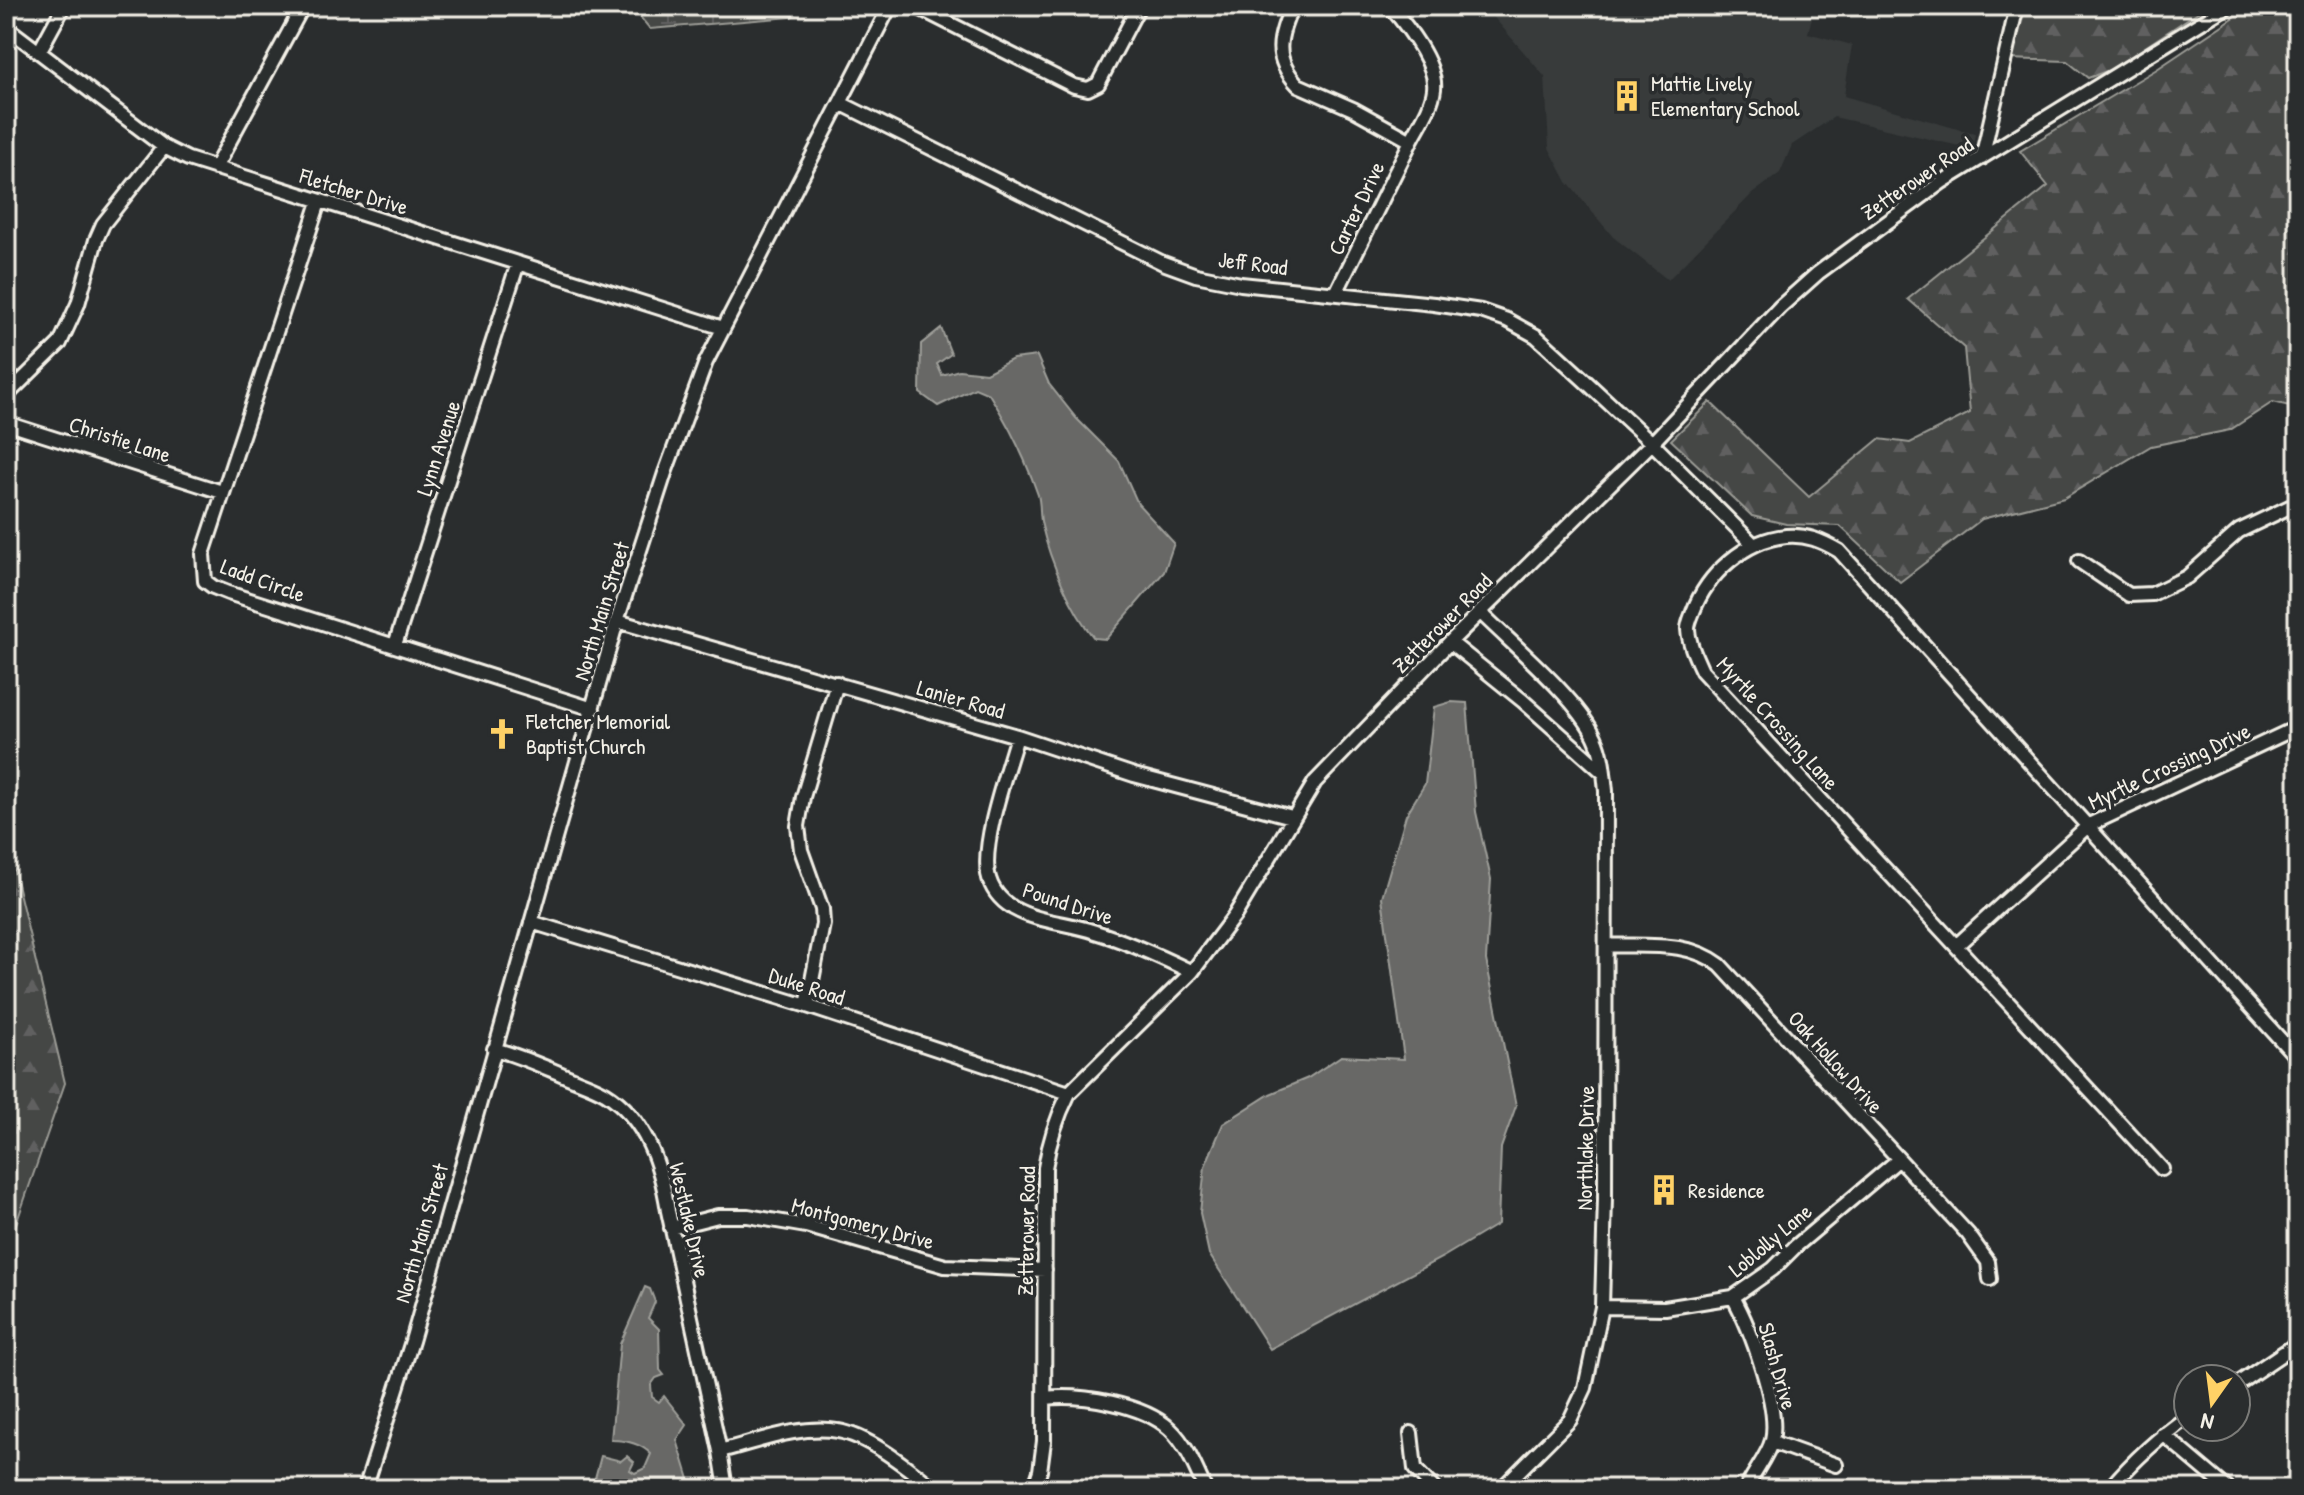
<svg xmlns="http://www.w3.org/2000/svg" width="2304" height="1495" font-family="'Patrick Hand',sans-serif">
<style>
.built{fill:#373a3a}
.forest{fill:url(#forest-firs);stroke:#9c9c96;stroke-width:2}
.wetland{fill:url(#wetland-marsh);stroke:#9c9c96;stroke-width:2}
.water{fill:#676866;stroke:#9f9f9a;stroke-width:2}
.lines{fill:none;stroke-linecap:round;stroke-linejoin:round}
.minor-casing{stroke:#f4f1e8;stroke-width:18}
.minor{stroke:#2a2d2e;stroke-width:12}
.labels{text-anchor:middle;stroke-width:7;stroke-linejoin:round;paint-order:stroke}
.poi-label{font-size:22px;fill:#f4f1e8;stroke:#2a2d2e;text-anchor:start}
.street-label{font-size:22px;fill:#f4f1e8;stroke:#2a2d2e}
</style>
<defs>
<pattern id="forest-firs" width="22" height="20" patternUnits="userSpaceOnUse" patternTransform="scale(2)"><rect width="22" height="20" fill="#444645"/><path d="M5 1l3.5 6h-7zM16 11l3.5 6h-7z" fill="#606160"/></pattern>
<pattern id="wetland-marsh" width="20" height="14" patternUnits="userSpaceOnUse" patternTransform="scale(2)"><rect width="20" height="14" fill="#444645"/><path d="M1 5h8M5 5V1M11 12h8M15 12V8" fill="none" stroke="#606160"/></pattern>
</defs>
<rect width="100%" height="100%" fill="#2a2d2e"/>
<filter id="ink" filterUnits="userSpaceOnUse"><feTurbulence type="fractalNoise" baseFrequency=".0125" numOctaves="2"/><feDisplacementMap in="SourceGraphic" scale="16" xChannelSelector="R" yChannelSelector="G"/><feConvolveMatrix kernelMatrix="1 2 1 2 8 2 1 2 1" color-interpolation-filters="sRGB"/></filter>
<g filter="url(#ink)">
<path class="built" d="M1484 6H1815L1808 33 1852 45 1844 96 1975 134 1972 149 1834 117 1792 145 1780 173 1752 194 1668 280 1613 237 1567 182 1549 148 1545 77Z"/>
<path class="forest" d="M2022 6H2207L2112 69 2088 78 2067 61 2009 59Z
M2251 6H2274L2298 22V408L2273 402 2230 430 2151 446 2064 498 1982 519 1900 582 1840 526 1786 524 1752 516 1671 440 1710 402 1809 497 1879 439 1910 443 1970 413 1964 348 1908 299 2048 186 2020 151 2157 69Z
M6 838 65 1083 6 1253Z"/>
<path class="wetland" d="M631 6H806L791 17 650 29Z"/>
<path class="water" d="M941 328 951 354 937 364 942 375 959 370 986 373 1013 359 1037 356 1049 384 1076 418 1119 461 1138 504 1174 543 1164 572 1106 639 1094 638C1071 610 1050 561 1042 526 1039 515 1041 505 1038 495 1026 460 1009 425 989 394L975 388 938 406 920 393 921 344Z
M1451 702 1467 703 1476 812 1491 879 1486 960 1516 1106 1501 1148 1498 1224 1443 1257 1270 1349 1209 1254 1200 1213 1205 1166 1223 1124 1270 1094 1308 1078 1341 1056 1404 1059 1382 897 1406 815 1425 784 1434 707Z
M645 1287 650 1289 655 1302 648 1318 659 1329 660 1370 664 1375 656 1378 651 1385 652 1397 659 1402 664 1396 687 1425 677 1440 692 1489H592L601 1456 621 1461 627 1456 634 1462 630 1470 635 1473 645 1468 651 1454C640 1443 627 1440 611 1440L620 1344Z"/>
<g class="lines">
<defs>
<path id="minor" d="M915 6 1074 86 1088 89 1098 84 1139 6
M1292 6C1279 38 1272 57 1298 85L1353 109 1411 141C1419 125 1432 107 1434 89 1437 63 1406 25 1390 6
M6 27 164 147 188 159 723 328
M39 52 64 6
M840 103 1163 263 1196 275 1241 284 1434 304 1481 311 1507 320 1536 336 1583 379 1652 443 1753 544
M1982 158 2017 6
M215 168 303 6
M319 202 203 554 205 581 213 587 228 593 593 709
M1336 293 1411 141
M6 396 60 343 78 304 96 240 103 224 164 147
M6 423 222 492
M2079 561 2129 595 2152 594 2187 577 2239 531 2298 503
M1481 613C1513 645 1577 698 1595 737 1603 754 1604 773 1606 791L1605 1198 1602 1307 1585 1388 1570 1420 1501 1489
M617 621 1017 736 1134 775 1292 817
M1450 642 1523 701 1604 773
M395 645 518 263
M1017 736C1007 771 982 840 988 874 991 889 1000 900 1013 908 1037 922 1069 923 1095 932 1129 942 1161 957 1192 972
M531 922 807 1006 1069 1093
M1606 945C1646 947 1687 940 1720 965L1968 1234 1988 1262 1990 1279
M1956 946 2089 825 2298 727
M807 1006 823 924 822 909 801 850 798 826 803 797 837 683
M494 1049C517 1055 537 1064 559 1073 574 1080 591 1085 605 1093 646 1118 661 1166 668 1211L720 1451 726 1489
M2162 1169 1702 671C1696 658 1689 644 1688 629 1688 624 1691 617 1693 612 1707 574 1745 540 1786 536 1806 534 1822 541 1839 551L2298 1059
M671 1228 718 1216H748L806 1226 945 1266 1045 1270
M1733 1297C1750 1327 1780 1407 1772 1440 1768 1456 1753 1473 1746 1489
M1602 1307 1665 1308 1733 1297 1773 1269 1796 1246 1898 1160
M2236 1385 2298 1343
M1045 1398C1081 1394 1143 1404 1170 1429 1187 1445 1196 1469 1205 1489
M1411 1433 1415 1469 1434 1489
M2163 1434 2228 1489
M1772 1442 1836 1465
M720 1451C757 1442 800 1424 838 1431 870 1436 910 1470 935 1489
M365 1489 412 1341 617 621 665 473 706 362 890 6
M1034 1489 1040 1471 1044 1441 1045 1168C1049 1142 1057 1117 1069 1093L1192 972 1235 915 1315 782 1450 642 1652 443 1780 307 1818 273 1942 182 2228 6
M2109 1489C2133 1461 2157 1438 2188 1417"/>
</defs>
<use href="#minor" class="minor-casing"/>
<use href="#minor" class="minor"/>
</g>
</g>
<defs>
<symbol id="building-bare" viewBox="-9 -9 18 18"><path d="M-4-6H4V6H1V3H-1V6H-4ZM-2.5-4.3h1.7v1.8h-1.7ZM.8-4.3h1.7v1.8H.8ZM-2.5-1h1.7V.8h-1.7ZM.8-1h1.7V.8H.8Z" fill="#ffd166" stroke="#2a2d2e" stroke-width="2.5" paint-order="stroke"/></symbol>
<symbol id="church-bare" viewBox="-9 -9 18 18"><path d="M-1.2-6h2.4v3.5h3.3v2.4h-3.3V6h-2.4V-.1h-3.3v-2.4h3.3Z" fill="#ffd166" stroke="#2a2d2e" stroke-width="2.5" paint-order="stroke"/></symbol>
</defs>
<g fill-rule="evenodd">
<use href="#building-bare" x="1605" y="74" width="44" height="44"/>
<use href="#church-bare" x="480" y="712" width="44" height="44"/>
<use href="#building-bare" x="1642" y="1168" width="44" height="44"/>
</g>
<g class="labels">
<g class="poi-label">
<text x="1651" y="91">Mattie Lively<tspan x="1651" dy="25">Elementary School</tspan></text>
<text x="526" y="729">Fletcher Memorial<tspan x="526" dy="25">Baptist Church</tspan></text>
<text x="1688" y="1198">Residence</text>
</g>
<g class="street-label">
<text transform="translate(1917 178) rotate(-34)" y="8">Zetterower Road</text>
<text transform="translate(354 191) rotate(17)" y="8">Fletcher Drive</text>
<text transform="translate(1356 208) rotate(-64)" y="8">Carter Drive</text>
<text transform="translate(1253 263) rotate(7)" y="8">Jeff Road</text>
<text transform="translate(120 439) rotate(18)" y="8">Christie Lane</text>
<text transform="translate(438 448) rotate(-72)" y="8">Lynn Avenue</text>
<text transform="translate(263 580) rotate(20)" y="8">Ladd Circle</text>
<text transform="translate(601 611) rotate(-73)" y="8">North Main Street</text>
<text transform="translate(1442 623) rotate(-45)" y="8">Zetterower Road</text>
<text transform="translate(961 699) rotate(16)" y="8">Lanier Road</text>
<text transform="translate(1778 723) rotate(48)" y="8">Myrtle Crossing Lane</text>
<text transform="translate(2169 766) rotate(-25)" y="8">Myrtle Crossing Drive</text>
<text transform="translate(1068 903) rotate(18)" y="8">Pound Drive</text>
<text transform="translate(807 986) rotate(18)" y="8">Duke Road</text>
<text transform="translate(1836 1062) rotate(48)" y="8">Oak Hollow Drive</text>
<text transform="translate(1585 1148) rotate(-89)" y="8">Northlake Drive</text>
<text transform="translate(690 1220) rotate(77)" y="8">Westlake Drive</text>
<text transform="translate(863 1223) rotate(15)" y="8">Montgomery Drive</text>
<text transform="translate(1026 1231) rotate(-89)" y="8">Zetterower Road</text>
<text transform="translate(421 1233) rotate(-74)" y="8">North Main Street</text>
<text transform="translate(1770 1240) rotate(-40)" y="8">Loblolly Lane</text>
<text transform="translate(1778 1366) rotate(74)" y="8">Slash Drive</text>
</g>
</g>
<rect width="2304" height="1495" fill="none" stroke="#2a2d2e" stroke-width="32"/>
<rect x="16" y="16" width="2272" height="1463" fill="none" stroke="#f4f1e8" stroke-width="3" filter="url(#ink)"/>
<g transform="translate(2212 1403) rotate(194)"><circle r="38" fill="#2a2d2e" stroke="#7b7b78" stroke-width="2"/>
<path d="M0-6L14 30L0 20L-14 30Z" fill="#ffd166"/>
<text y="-12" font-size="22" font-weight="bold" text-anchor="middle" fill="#f4f1e8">N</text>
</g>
</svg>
